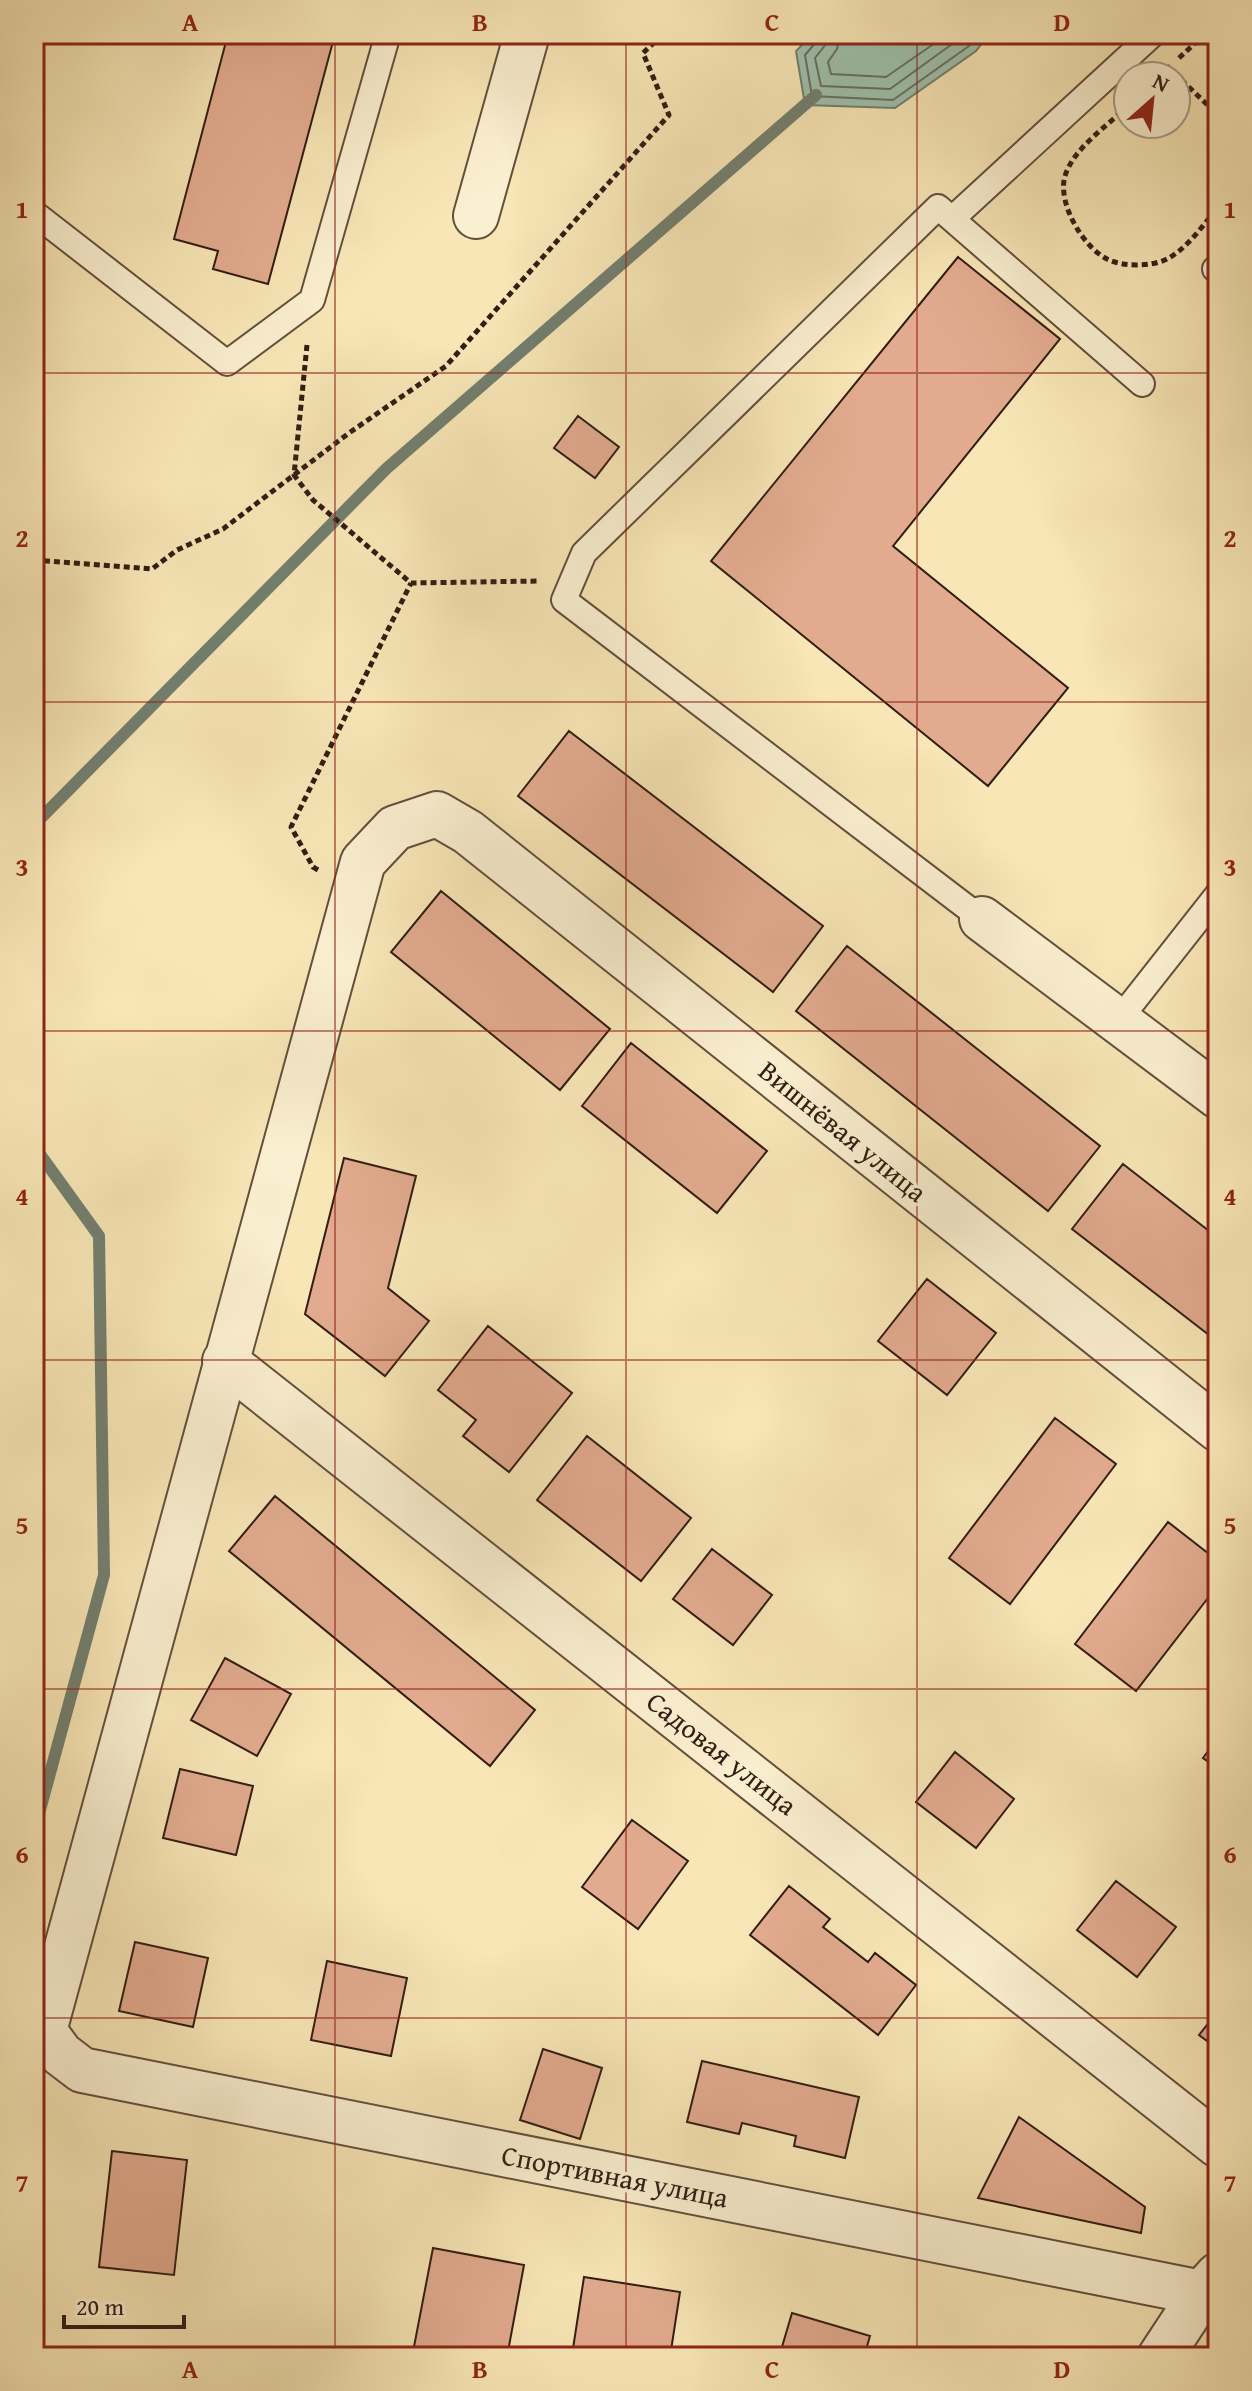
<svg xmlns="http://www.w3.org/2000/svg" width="1252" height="2391" font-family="'Gentium Book Plus',serif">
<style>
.water{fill:#9dc0ac;stroke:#727f6f;stroke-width:2}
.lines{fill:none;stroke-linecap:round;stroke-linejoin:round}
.shore{stroke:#676e60;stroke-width:2}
.stream{stroke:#727f6f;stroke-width:12}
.building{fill:#e2ab8f;stroke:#311d13;stroke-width:2}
.lane-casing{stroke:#634f3c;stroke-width:28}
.street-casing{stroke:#634f3c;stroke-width:48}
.path{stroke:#311d13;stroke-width:5;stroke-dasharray:6 4;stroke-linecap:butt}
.lane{stroke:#faefd0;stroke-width:24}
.street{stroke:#faefd0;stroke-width:44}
.grid{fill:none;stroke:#8f2418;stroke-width:2;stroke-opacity:0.55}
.labels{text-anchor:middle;stroke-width:7;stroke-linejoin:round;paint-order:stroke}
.street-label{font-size:28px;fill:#311d13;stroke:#faefd0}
.neatline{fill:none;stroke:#8f2418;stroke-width:3}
.grid-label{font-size:26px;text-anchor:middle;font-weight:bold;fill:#8f2418}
</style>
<rect width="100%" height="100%" fill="#f8e6b6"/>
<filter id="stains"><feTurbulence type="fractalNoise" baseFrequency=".0025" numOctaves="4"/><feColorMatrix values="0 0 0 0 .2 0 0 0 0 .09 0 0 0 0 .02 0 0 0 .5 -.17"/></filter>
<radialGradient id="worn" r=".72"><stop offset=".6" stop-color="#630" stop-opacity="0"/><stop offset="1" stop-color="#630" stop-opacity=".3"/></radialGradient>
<path class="water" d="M813 34H989L976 51 895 108 805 105 796 51Z"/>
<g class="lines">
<path class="shore" d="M818 34 817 41 805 55 812 96 893 100 969 46 978 34
M828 34 826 44 815 58 821 86 890 89 966 34
M840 34 837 49 828 62 831 74 886 77 948 34"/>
<path class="stream" d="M34 825 386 469 816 95
M34 1146 99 1236 104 1575 34 1832"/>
</g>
<path class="building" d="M228 34H335L268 284 213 269 218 251 174 239Z
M958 257 1060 339 893 546 1068 688 988 786 711 561Z
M578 416 619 447 595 478 554 448Z
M569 731 823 926 773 992 518 796Z
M441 891 610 1029 560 1090 391 952Z
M847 946 1100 1146 1048 1211 796 1011Z
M631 1043 767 1151 717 1213 582 1106Z
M344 1158 416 1176 388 1288 429 1321 385 1376 305 1314Z
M1123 1164 1218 1238V1342L1072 1229Z
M927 1279 996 1333 947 1395 878 1341Z
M488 1326 572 1393 509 1472 463 1436 476 1420 438 1390Z
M1055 1418 1116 1464 1010 1604 949 1558Z
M587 1436 691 1518 641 1581 537 1500Z
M275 1496 535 1710 490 1766 229 1551Z
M1168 1522 1218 1561V1585L1136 1691 1075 1644Z
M712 1549 772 1595 733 1645 673 1599Z
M225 1658 291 1694 257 1756 191 1720Z
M1218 1738V1769L1203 1758Z
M955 1752 1014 1799 976 1848 916 1802Z
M180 1769 253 1786 236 1855 163 1838Z
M632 1820 688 1861 638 1929 582 1887Z
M1116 1881 1176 1927 1137 1977 1077 1930Z
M789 1886 830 1919 823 1927 868 1962 875 1953 916 1985 878 2035 750 1935Z
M135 1942 208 1958 193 2027 119 2011Z
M327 1961 407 1978 391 2056 311 2040Z
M1218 2011V2049L1199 2035Z
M543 2049 602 2068 580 2139 520 2120Z
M702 2061 859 2097 845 2158 794 2146 796 2136 742 2123 739 2134 687 2122Z
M1019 2117 1145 2207 1141 2233 978 2198Z
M112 2151 187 2160 174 2275 99 2267Z
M433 2248 524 2265 507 2357H412Z
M584 2277 680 2292 670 2357 572 2355Z
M792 2313 870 2336 864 2357H779Z
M984 2347 1039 2352 1038 2357H983Z"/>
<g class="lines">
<defs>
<path id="lane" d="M34 213 227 363 312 300 388 34
M952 219 1153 34
M1218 266 1215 269 1218 271
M982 919 564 600 584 553 938 207 1142 384
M1118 1021 1218 894"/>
<path id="street" d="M476 216 527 34
M982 919 1218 1096
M225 1361 1218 2145
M1202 2293 82 2070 61 2054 44 2031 363 862 395 828 437 814 468 832 1218 1429
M1160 2357 1202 2293 1218 2275"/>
</defs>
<use href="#lane" class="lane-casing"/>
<use href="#street" class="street-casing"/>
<path class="path" d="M1179 58 1205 34
M1167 66 1218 115
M1121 112C1102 130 1073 150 1065 176 1057 203 1083 247 1107 259 1122 267 1151 267 1167 259 1188 248 1203 225 1218 207
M307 345 294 475 313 500 411 583 539 581
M34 560 152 569 177 550 223 529 349 433 446 366 669 115 643 53 663 34
M318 870 313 867 291 827 411 583"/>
<use href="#lane" class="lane"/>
<use href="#street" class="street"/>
</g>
<path class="grid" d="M335 34V2357M626 34V2357M917 34V2357M34 373H1218M34 702H1218M34 1031H1218M34 1360H1218M34 1689H1218M34 2018H1218"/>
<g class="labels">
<g class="street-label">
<text transform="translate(843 1131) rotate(39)" y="10">Вишнёвая улица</text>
<text transform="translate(722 1753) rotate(38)" y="10">Садовая улица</text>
<text transform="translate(615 2176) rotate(11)" y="10">Спортивная улица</text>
</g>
</g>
<rect width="1252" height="2391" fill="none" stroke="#f8e6b6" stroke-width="88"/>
<g transform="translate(1152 100) rotate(27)"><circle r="38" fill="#faefd0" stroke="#aa9b84" stroke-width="2"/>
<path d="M0-6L14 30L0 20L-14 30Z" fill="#8f2418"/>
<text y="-12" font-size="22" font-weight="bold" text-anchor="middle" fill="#311d13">N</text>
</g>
<path d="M64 2315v12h120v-12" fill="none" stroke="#311d13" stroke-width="4"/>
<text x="76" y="2315" font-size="24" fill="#311d13" stroke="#faefd0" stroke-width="6" paint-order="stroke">20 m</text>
<rect x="44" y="44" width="1164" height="2303" class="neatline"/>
<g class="grid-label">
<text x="190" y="31">A</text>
<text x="480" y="31">B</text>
<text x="772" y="31">C</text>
<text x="1062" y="31">D</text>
<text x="22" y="218">1</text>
<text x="1230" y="218">1</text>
<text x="22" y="547">2</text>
<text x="1230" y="547">2</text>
<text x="22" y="876">3</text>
<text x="1230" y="876">3</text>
<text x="22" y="1205">4</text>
<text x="1230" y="1205">4</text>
<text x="22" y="1534">5</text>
<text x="1230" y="1534">5</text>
<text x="22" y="1863">6</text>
<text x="1230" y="1863">6</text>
<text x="22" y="2192">7</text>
<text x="1230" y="2192">7</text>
<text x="190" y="2378">A</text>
<text x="480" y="2378">B</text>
<text x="772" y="2378">C</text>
<text x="1062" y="2378">D</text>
</g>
<rect width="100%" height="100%" filter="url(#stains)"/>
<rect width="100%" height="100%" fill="url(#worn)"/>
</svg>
